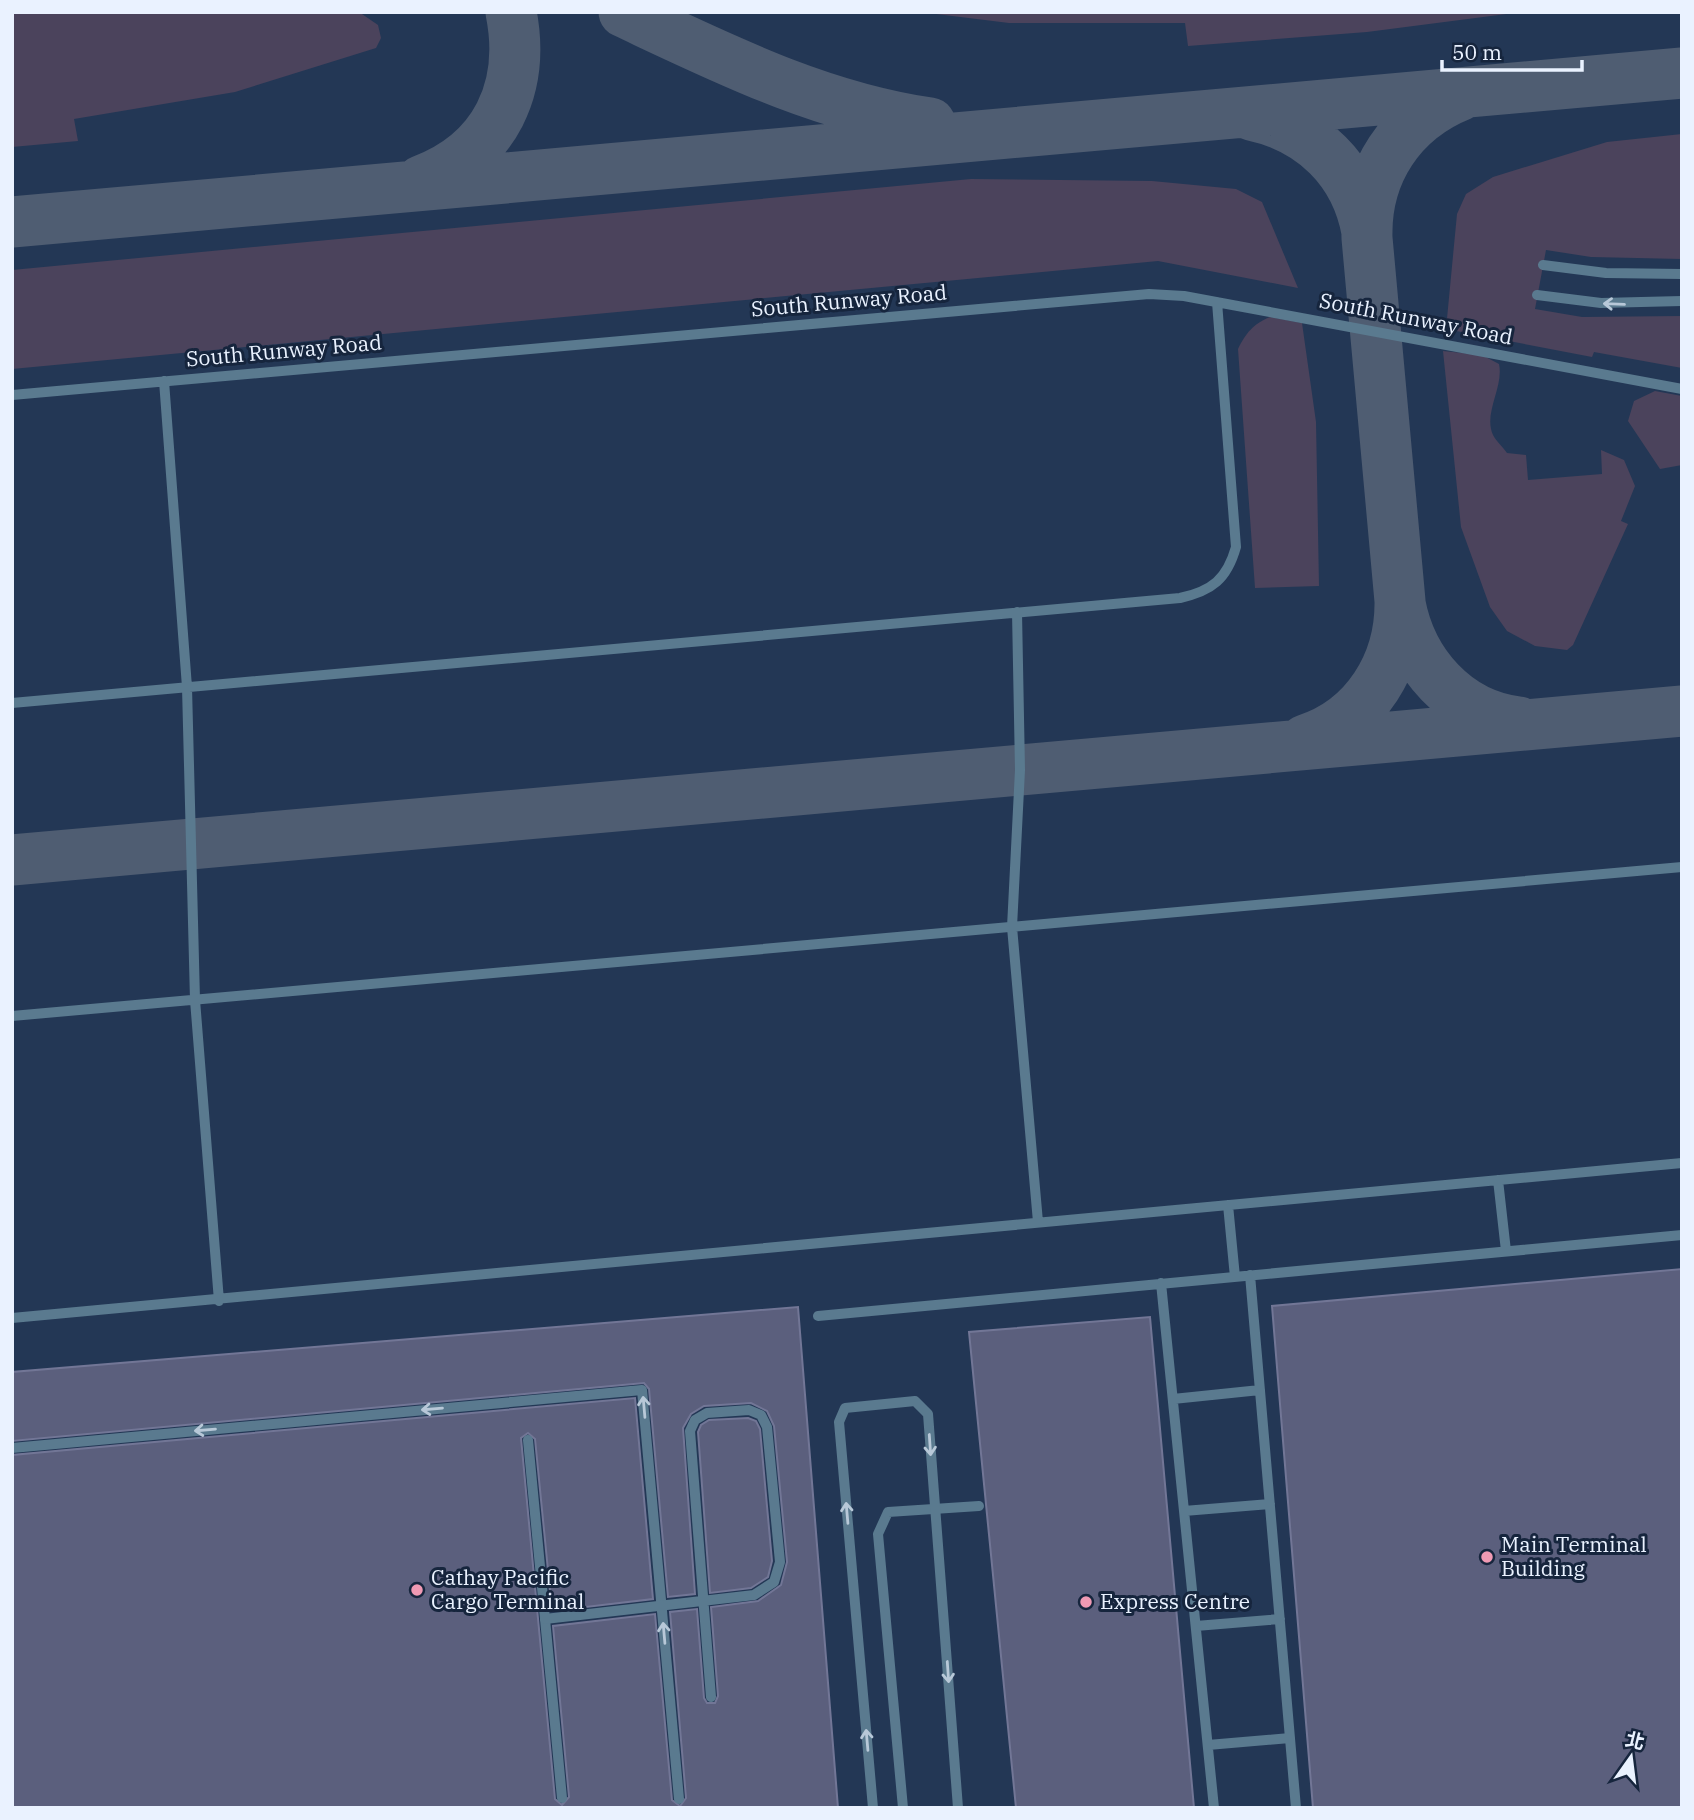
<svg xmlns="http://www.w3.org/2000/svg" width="1694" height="1820" font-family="'IBM Plex Serif','Noto Sans TC',serif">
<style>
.built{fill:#233755}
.green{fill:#4b435c}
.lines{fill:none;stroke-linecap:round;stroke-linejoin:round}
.taxiway{stroke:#4f5d72;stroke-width:51}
.building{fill:#5b5f7d;stroke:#727696;stroke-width:2}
.lane{stroke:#5a7a8f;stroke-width:10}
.lane-bridge{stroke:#5a7a8f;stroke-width:10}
.oneway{stroke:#b8c8d8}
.poi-dot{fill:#f09ab4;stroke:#16253d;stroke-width:2.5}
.labels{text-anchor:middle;stroke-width:6;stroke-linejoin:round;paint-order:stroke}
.street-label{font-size:21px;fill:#eaf2ff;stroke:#16253d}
.poi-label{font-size:21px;fill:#eaf2ff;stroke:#16253d;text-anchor:start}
</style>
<rect width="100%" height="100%" fill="#1f2f47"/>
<path class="built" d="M12 12H1682V1808H12Z"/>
<path class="green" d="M12 12H359L378 25 381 38 376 48 235 92 74 119 78 141 12 147Z
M920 12H1522L1367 32 1188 46 1185 23H1009Z
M1682 134V259L1591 257 1546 250 1535 309 1582 317 1682 316V368L1594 352 1592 357 1446 329 1457 214 1466 194 1493 177 1607 142Z
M971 179 1152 181 1236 189 1262 202 1298 288 1158 261 12 369V270Z
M1270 317 1302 323 1316 422 1319 586 1255 588 1238 349C1246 333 1253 324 1270 317Z
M1443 351 1482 355 1499 364C1504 387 1483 413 1493 435 1496 441 1503 447 1507 453L1526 455 1528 480 1602 474 1601 450 1624 460 1635 486 1621 521 1628 524 1573 645 1567 650 1535 646 1507 631 1490 607 1461 527Z
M1655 391 1682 396V465L1660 469 1628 421 1634 401Z"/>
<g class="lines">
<path class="taxiway" d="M624 12C724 59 820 107 930 123
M1251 115C1312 128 1356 170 1367 232
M421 181C496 153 526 88 511 12
M12 222 1682 73
M1400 603C1411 663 1456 715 1519 722
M1305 740C1366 721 1401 663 1400 601L1367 238C1365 173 1401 119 1461 95
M12 860 1682 711"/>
</g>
<path class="building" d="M1682 1269V1808H1313L1272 1306Z
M798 1307 838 1808H12V1455L635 1398 653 1599 552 1611 535 1439 528 1433 521 1438 555 1799 562 1805 569 1797 553 1626 655 1614 672 1800 680 1806 686 1798 670 1612 697 1609 704 1698 707 1703H715L718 1696 711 1607 758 1601 781 1585 787 1562 774 1426 767 1411 751 1403 704 1406 691 1414 683 1428 695 1594 668 1597 649 1389 644 1383 12 1441V1372Z
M1150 1317 1194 1808H1016L969 1332Z
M748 1418 756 1421 760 1429 772 1561 768 1577 751 1588 710 1593 698 1432 701 1425 709 1420Z"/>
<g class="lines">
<path class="lane" d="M1543 265 1606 273 1682 274
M1537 295 1601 303 1682 301
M164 381 187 687 195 1000 219 1301
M12 395 1149 294 1184 296 1682 389
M1017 612 1020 770 1012 927 1038 1222
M12 703 1180 598C1212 591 1227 579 1236 547L1217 302
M12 1016 1682 867
M1498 1180 1506 1251
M1228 1205 1235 1277
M1250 1275 1296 1808
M1161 1283 1214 1808
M818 1316 1682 1235
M12 1318 1682 1163
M1173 1399 1260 1390
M528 1440 562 1798
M12 1448 642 1390 679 1799
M1184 1511 1270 1504
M1196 1626 1280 1619
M1208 1745 1290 1738
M903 1808 878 1534 888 1512 979 1506"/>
<path class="lane-bridge" d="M545 1619 754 1595 774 1582 780 1562 767 1427 761 1415 749 1410 707 1413 695 1420 690 1431 711 1697
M873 1808 839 1422 845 1408 915 1401 928 1414 958 1808"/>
</g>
<defs><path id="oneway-shaft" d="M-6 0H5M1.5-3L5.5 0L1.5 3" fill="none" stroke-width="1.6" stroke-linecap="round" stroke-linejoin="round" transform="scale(1.75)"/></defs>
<g class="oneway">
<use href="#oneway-shaft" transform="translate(1614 304) rotate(-178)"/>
<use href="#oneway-shaft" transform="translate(644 1407) rotate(-95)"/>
<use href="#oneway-shaft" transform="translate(432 1409) rotate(175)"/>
<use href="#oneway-shaft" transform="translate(205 1430) rotate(175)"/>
<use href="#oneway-shaft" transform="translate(930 1445) rotate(86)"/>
<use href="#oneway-shaft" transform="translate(847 1513) rotate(-95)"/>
<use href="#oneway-shaft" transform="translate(664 1633) rotate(-95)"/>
<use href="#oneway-shaft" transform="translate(948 1672) rotate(86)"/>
<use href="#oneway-shaft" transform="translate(867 1740) rotate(-95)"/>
</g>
<g class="poi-dot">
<circle cx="1487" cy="1557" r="7"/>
<circle cx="417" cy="1590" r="7"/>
<circle cx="1086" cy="1602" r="7"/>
</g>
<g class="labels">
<g class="street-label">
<text transform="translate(849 301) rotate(-5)" y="7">South Runway Road</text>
<text transform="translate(1416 319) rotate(11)" y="7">South Runway Road</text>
<text transform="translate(284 351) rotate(-5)" y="7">South Runway Road</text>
</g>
<g class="poi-label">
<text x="1501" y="1552">Main Terminal<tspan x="1501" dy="24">Building</tspan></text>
<text x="431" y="1585">Cathay Pacific<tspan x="431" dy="24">Cargo Terminal</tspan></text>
<text x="1100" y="1609">Express Centre</text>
</g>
</g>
<rect width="1694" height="1820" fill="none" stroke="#eaf2ff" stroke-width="28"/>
<g transform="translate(1631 1757) rotate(14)" stroke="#16253d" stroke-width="5" paint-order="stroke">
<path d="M0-5L12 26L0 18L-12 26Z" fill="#eaf2ff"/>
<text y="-10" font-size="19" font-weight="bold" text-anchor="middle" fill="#eaf2ff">北</text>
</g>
<path d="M1442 60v10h140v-10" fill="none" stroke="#eaf2ff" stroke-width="3.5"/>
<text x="1452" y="60" font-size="21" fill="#eaf2ff" stroke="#16253d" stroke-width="5" paint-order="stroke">50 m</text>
</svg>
